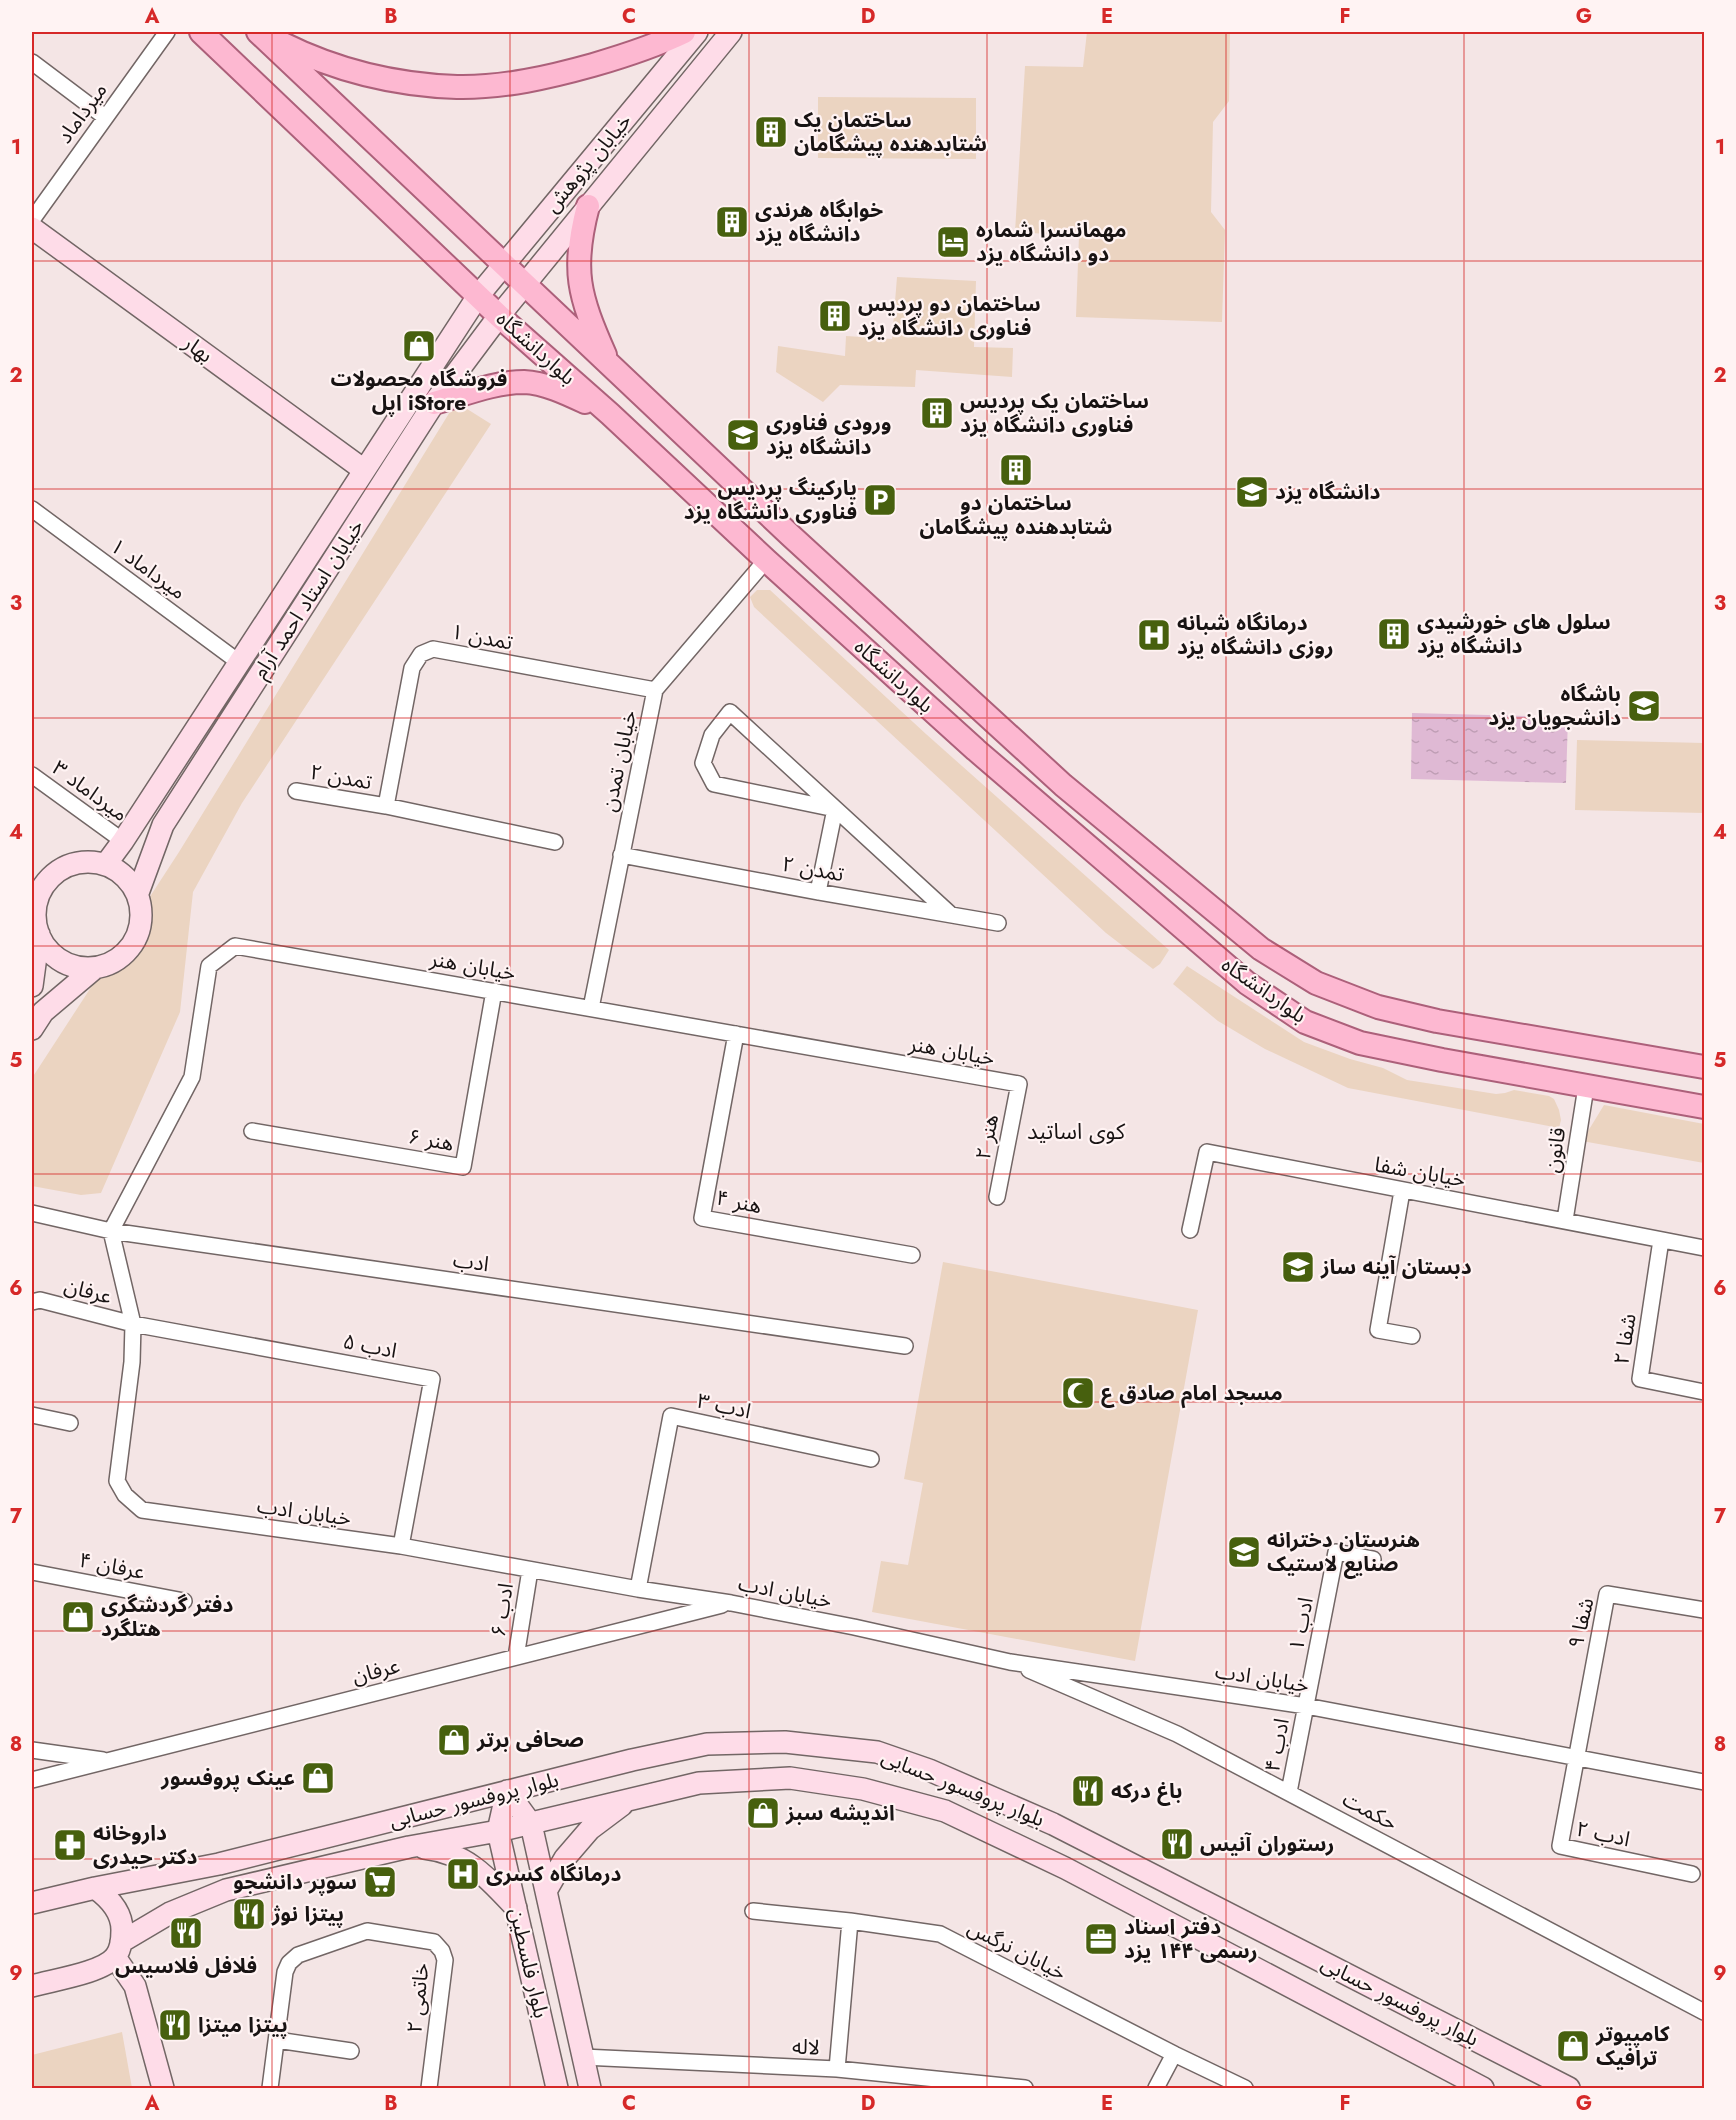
<svg xmlns="http://www.w3.org/2000/svg" width="1736" height="2120" font-family="Jost,'Noto Sans Arabic',sans-serif">
<style>
.green{fill:#ebd4c1}
.water{fill:url(#water-ripples)}
.lines{fill:none;stroke-linecap:round;stroke-linejoin:round}
.street-casing{stroke:#726665;stroke-width:18}
.secondary-casing{stroke:#726665;stroke-width:24}
.primary-casing{stroke:#ac607a;stroke-width:26}
.street{stroke:#fff;stroke-width:15}
.secondary{stroke:#fedce8;stroke-width:21}
.primary{stroke:#fdb8d1;stroke-width:22}
.grid{fill:none;stroke:#d62828;stroke-width:1.5;stroke-opacity:0.55}
.labels{text-anchor:middle;stroke-width:4.5;stroke-linejoin:round;paint-order:stroke}
.street-label{font-size:21px;fill:#181313;stroke:#fff3f3}
.poi-label{font-size:21px;font-weight:bold;fill:#181313;stroke:#fff3f3;text-anchor:start}
.neighbourhood-label{font-size:22px;fill:#181313;stroke:#fff3f3}
.neatline{fill:none;stroke:#d62828;stroke-width:2}
.grid-label{font-size:20px;text-anchor:middle;font-weight:bold;fill:#d62828}
</style>
<defs>
<pattern id="water-ripples" width="26" height="14" patternUnits="userSpaceOnUse" patternTransform="scale(1.5)"><rect width="26" height="14" fill="#dfb9d4"/><path d="M2 4q2-2 4 0t4 0M15 11q2-2 4 0t4 0" fill="none" stroke="#bf9eb5"/></pattern>
</defs>
<rect width="100%" height="100%" fill="#f4e5e5"/>
<path class="green" d="M1087 32H1230L1229 101 1213 122 1211 212 1225 230 1222 322 1076 317 1079 236 1015 232 1025 66 1083 67Z
M818 97 976 98V159L818 158Z
M897 277 976 281 974 347 1013 348 1012 377 916 370 915 387 840 385 823 402 776 372 778 346 845 356 846 336 892 339Z
M456 402 491 424 242 803 193 892 180 1012 101 1193 81 1195 32 1186V1078L179 852Z
M757 590H770L926 734 1169 950 1160 964 1153 969 1106 933 754 607 750 597Z
M1577 740 1704 743V813L1575 810Z
M1187 966 1304 1042 1350 1059 1383 1068 1407 1080 1496 1094 1505 1093 1514 1090 1549 1096 1554 1099 1559 1110 1561 1120 1559 1128 1348 1088 1265 1049 1218 1021 1173 984Z
M1604 1105 1704 1124V1163L1582 1141Z
M943 1262 1198 1310 1135 1661 872 1612 881 1561 908 1565 923 1483 904 1479Z
M122 2032 132 2088H32V2055Z"/>
<path class="water" d="M1412 713 1568 717 1566 783 1411 779Z"/>
<g class="lines">
<defs>
<path id="street" d="M32 62 105 117
M32 220 167 32
M32 509 240 663
M32 775 123 841
M296 791 386 806 555 842
M386 806 412 668 421 654 433 649 655 690
M621 855 818 892 998 923
M818 892 835 809 714 784 703 763 712 735 730 712 949 913
M591 1008 655 690 766 560
M736 1034 702 1218 912 1255
M252 1131 463 1167 494 991
M1402 1191 1378 1330 1412 1336
M997 1197 1019 1084 235 946 209 966 192 1077 111 1231 133 1324 132 1362 117 1481 125 1495 142 1510 401 1546 638 1589 731 1603 854 1627 1010 1662 1306 1706 1704 1782
M32 1213 111 1231 905 1346
M1565 1220 1586 1087
M1190 1230 1207 1152 1704 1248
M1661 1240 1640 1379 1704 1392
M32 1302 40 1300 133 1324 432 1379 401 1546
M32 1415 70 1423
M32 1572 184 1601
M638 1589 671 1416 871 1459
M516 1657 530 1570
M1029 1670 1177 1734 1704 2012
M32 1750 103 1760
M32 1780 722 1605
M1289 1792 1336 1552 1373 1559
M1692 1874 1560 1846 1607 1594 1704 1610
M753 1911 850 1921 940 1934 1174 2054 1245 2088
M277 2040 351 2051
M583 2057 837 2069 1025 2088
M837 2069 850 1921
M270 2088 285 1972 289 1963 298 1955 367 1931 434 1942 442 1951 445 1960 429 2088
M1156 2088 1174 2054"/>
<path id="secondary" d="M32 228 364 470
M35 915a53 53 0 1 1 106 0a53 53 0 1 1-106 0Z
M106 864 123 841 478 296 697 32
M138 893 163 825 434 403 499 316 731 32
M32 986 39 934
M32 1029 43 1012 95 968
M507 1791 531 1824 590 2088
M507 1791 498 1831 557 2088
M424 1848C467 1853 488 1878 516 1908
M95 1888 219 1864 632 1760 707 1744 785 1742 877 1752 929 1770 1053 1824 1569 2088
M546 1891 565 1858 590 1829 622 1805
M32 1903 95 1888C109 1898 122 1911 122 1930 122 1938 121 1950 115 1957 102 1973 52 1980 32 1986
M121 1942 170 1913 226 1890 409 1847 498 1831 699 1783 790 1778 863 1789 945 1811 1065 1868 1483 2088
M115 1957 135 1986 163 2088"/>
<path id="primary" d="M201 32 499 316 610 414 766 560 976 750 1247 983 1305 1022 1360 1043 1442 1060 1704 1107
M258 32 790 535 1063 785 1261 949 1316 983 1378 1007 1437 1021 1704 1067
M281 43C335 70 396 85 457 87 503 88 550 77 593 65 624 56 655 46 684 32
M588 206C571 270 579 296 605 355
M434 403C463 395 494 382 524 382 545 383 566 393 585 402"/>
</defs>
<use href="#street" class="street-casing"/>
<use href="#secondary" class="secondary-casing"/>
<use href="#primary" class="primary-casing"/>
<use href="#street" class="street"/>
<use href="#secondary" class="secondary"/>
<use href="#primary" class="primary"/>
</g>
<path class="grid" d="M272 32V2088M510 32V2088M749 32V2088M987 32V2088M1226 32V2088M1464 32V2088M32 261H1704M32 489H1704M32 718H1704M32 946H1704M32 1174H1704M32 1402H1704M32 1631H1704M32 1859H1704"/>
<defs>
<symbol id="building-square" viewBox="-11 -11 22 22"><rect x="-9" y="-9" width="18" height="18" rx="4" fill="#47600e" stroke="#fff3f3"/><path d="M-4-6H4V6H1V3H-1V6H-4ZM-2.5-4.3h1.7v1.8h-1.7ZM.8-4.3h1.7v1.8H.8ZM-2.5-1h1.7V.8h-1.7ZM.8-1h1.7V.8H.8Z" fill="#fff"/></symbol>
<symbol id="hotel-square" viewBox="-11 -11 22 22"><rect x="-9" y="-9" width="18" height="18" rx="4" fill="#47600e" stroke="#fff3f3"/><path d="M-6-4.5h1.5V1H6V5H4.5V3h-9V5H-6ZM-4 0a1.8 1.8 0 1 1 3.6 0ZM.5 0V-2.5h3Q6-2.5 6 0Z" fill="#fff"/></symbol>
<symbol id="shop-square" viewBox="-11 -11 22 22"><rect x="-9" y="-9" width="18" height="18" rx="4" fill="#47600e" stroke="#fff3f3"/><path d="M-5-2.5h2.3a2.7 3.5 0 0 1 5.4 0H5L5.5 6h-11ZM-1.5-2.5h3a1.5 2.3 0 0 0-3 0Z" fill="#fff"/></symbol>
<symbol id="university-square" viewBox="-11 -11 22 22"><rect x="-9" y="-9" width="18" height="18" rx="4" fill="#47600e" stroke="#fff3f3"/><path d="M0-5L7-2L0 1L-7-2ZM-4 1L0 2.5L4 1V4Q0 6-4 4Z" fill="#fff"/></symbol>
<symbol id="parking-square" viewBox="-11 -11 22 22"><rect x="-9" y="-9" width="18" height="18" rx="4" fill="#47600e" stroke="#fff3f3"/><path d="M-3.5-5.5H1a3.5 3.5 0 0 1 0 7H-1V5.5H-3.5ZM-1-3.4V-.6H.8a1.4 1.4 0 0 0 0-2.8Z" fill="#fff"/></symbol>
<symbol id="hospital-square" viewBox="-11 -11 22 22"><rect x="-9" y="-9" width="18" height="18" rx="4" fill="#47600e" stroke="#fff3f3"/><path d="M-5-5h3v3.5h4V-5h3V5h-3V1.5h-4V5h-3Z" fill="#fff"/></symbol>
<symbol id="school-square" viewBox="-11 -11 22 22"><rect x="-9" y="-9" width="18" height="18" rx="4" fill="#47600e" stroke="#fff3f3"/><path d="M0-5L7-2L0 1L-7-2ZM-4 1L0 2.5L4 1V4Q0 6-4 4Z" fill="#fff"/></symbol>
<symbol id="mosque-square" viewBox="-11 -11 22 22"><rect x="-9" y="-9" width="18" height="18" rx="4" fill="#47600e" stroke="#fff3f3"/><path d="M3.5-4.9A6 6 0 1 0 3.5 4.9A5 5 0 1 1 3.5-4.9Z" fill="#fff"/></symbol>
<symbol id="restaurant-square" viewBox="-11 -11 22 22"><rect x="-9" y="-9" width="18" height="18" rx="4" fill="#47600e" stroke="#fff3f3"/><path d="M-5-6h1v4h1v-4h1v4h1v-4h1v5L-1.5 .5V6h-2V.5L-5-1ZM5-6V6H3V1.5H1.5Q1.5-4 5-6Z" fill="#fff"/></symbol>
<symbol id="pharmacy-square" viewBox="-11 -11 22 22"><rect x="-9" y="-9" width="18" height="18" rx="4" fill="#47600e" stroke="#fff3f3"/><path d="M-2-6h4v4h4v4h-4v4h-4v-4h-4v-4h4Z" fill="#fff"/></symbol>
<symbol id="supermarket-square" viewBox="-11 -11 22 22"><rect x="-9" y="-9" width="18" height="18" rx="4" fill="#47600e" stroke="#fff3f3"/><path d="M-6-5.5h2.5l.6 2H6L4.5 2H-2.5L-4.4-4H-6ZM-1.5 3.2a1.3 1.3 0 1 0 .1 0ZM3 3.2a1.3 1.3 0 1 0 .1 0Z" fill="#fff"/></symbol>
<symbol id="office-square" viewBox="-11 -11 22 22"><rect x="-9" y="-9" width="18" height="18" rx="4" fill="#47600e" stroke="#fff3f3"/><path d="M-6-3h4V-5.5h4V-3h4V5H-6ZM-1-4.5V-3h2v-1.5ZM-6 0V1H6V0Z" fill="#fff"/></symbol>
</defs>
<g fill-rule="evenodd">
<use href="#building-square" x="752" y="113" width="38" height="38"/>
<use href="#building-square" x="713" y="203" width="38" height="38"/>
<use href="#hotel-square" x="934" y="223" width="38" height="38"/>
<use href="#building-square" x="816" y="297" width="38" height="38"/>
<use href="#shop-square" x="400" y="327" width="38" height="38"/>
<use href="#building-square" x="918" y="394" width="38" height="38"/>
<use href="#university-square" x="724" y="416" width="38" height="38"/>
<use href="#building-square" x="997" y="451" width="38" height="38"/>
<use href="#university-square" x="1233" y="473" width="38" height="38"/>
<use href="#parking-square" x="861" y="481" width="38" height="38"/>
<use href="#building-square" x="1375" y="615" width="38" height="38"/>
<use href="#hospital-square" x="1135" y="616" width="38" height="38"/>
<use href="#university-square" x="1625" y="687" width="38" height="38"/>
<use href="#school-square" x="1279" y="1248" width="38" height="38"/>
<use href="#mosque-square" x="1059" y="1374" width="38" height="38"/>
<use href="#school-square" x="1225" y="1533" width="38" height="38"/>
<use href="#shop-square" x="59" y="1598" width="38" height="38"/>
<use href="#shop-square" x="435" y="1721" width="38" height="38"/>
<use href="#shop-square" x="299" y="1759" width="38" height="38"/>
<use href="#restaurant-square" x="1069" y="1772" width="38" height="38"/>
<use href="#shop-square" x="744" y="1794" width="38" height="38"/>
<use href="#restaurant-square" x="1158" y="1825" width="38" height="38"/>
<use href="#pharmacy-square" x="51" y="1826" width="38" height="38"/>
<use href="#hospital-square" x="444" y="1855" width="38" height="38"/>
<use href="#supermarket-square" x="361" y="1863" width="38" height="38"/>
<use href="#restaurant-square" x="230" y="1895" width="38" height="38"/>
<use href="#restaurant-square" x="167" y="1914" width="38" height="38"/>
<use href="#office-square" x="1082" y="1920" width="38" height="38"/>
<use href="#restaurant-square" x="156" y="2006" width="38" height="38"/>
<use href="#shop-square" x="1554" y="2027" width="38" height="38"/>
</g>
<g class="labels">
<g class="street-label">
<text transform="translate(82 113) rotate(-54)" y="7">میرداماد</text>
<text transform="translate(588 163) rotate(-50)" y="7">خیابان پژوهش</text>
<text transform="translate(536 348) rotate(42)" y="7">بلواردانشگاه</text>
<text transform="translate(198 349) rotate(36)" y="7">بهار</text>
<text transform="translate(148 569) rotate(36)" y="7">میرداماد ۱</text>
<text transform="translate(308 599) rotate(-57)" y="7">خیابان استاد احمد آرام</text>
<text transform="translate(482 637) rotate(11)" y="7">تمدن ۱</text>
<text transform="translate(894 676) rotate(42)" y="7">بلواردانشگاه</text>
<text transform="translate(619 761) rotate(-78)" y="7">خیابان تمدن</text>
<text transform="translate(341 777) rotate(10)" y="7">تمدن ۲</text>
<text transform="translate(90 791) rotate(36)" y="7">میرداماد ۳</text>
<text transform="translate(813 869) rotate(10)" y="7">تمدن ۲</text>
<text transform="translate(473 966) rotate(10)" y="7">خیابان هنر</text>
<text transform="translate(1264 990) rotate(35)" y="7">بلواردانشگاه</text>
<text transform="translate(952 1051) rotate(10)" y="7">خیابان هنر</text>
<text transform="translate(987 1137) rotate(-79)" y="7">هنر ۲</text>
<text transform="translate(431 1140) rotate(10)" y="7">هنر ۶</text>
<text transform="translate(1555 1150) rotate(-81)" y="7">قانون</text>
<text transform="translate(1420 1172) rotate(10)" y="7">خیابان شفا</text>
<text transform="translate(739 1202) rotate(12)" y="7">هنر ۴</text>
<text transform="translate(471 1262) rotate(8)" y="7">ادب</text>
<text transform="translate(88 1291) rotate(15)" y="7">عرفان</text>
<text transform="translate(1625 1339) rotate(-81)" y="7">شفا ۲</text>
<text transform="translate(370 1346) rotate(11)" y="7">ادب ۵</text>
<text transform="translate(724 1406) rotate(12)" y="7">ادب ۳</text>
<text transform="translate(304 1512) rotate(8)" y="7">خیابان ادب</text>
<text transform="translate(112 1566) rotate(11)" y="7">عرفان ۴</text>
<text transform="translate(785 1592) rotate(11)" y="7">خیابان ادب</text>
<text transform="translate(502 1610) rotate(-81)" y="7">ادب ۶</text>
<text transform="translate(1581 1623) rotate(-77)" y="7">شفا ۹</text>
<text transform="translate(1301 1624) rotate(-79)" y="7">ادب ۱</text>
<text transform="translate(376 1671) rotate(-14)" y="7">عرفان</text>
<text transform="translate(1262 1678) rotate(9)" y="7">خیابان ادب</text>
<text transform="translate(1277 1745) rotate(-79)" y="7">ادب ۴</text>
<text transform="translate(963 1788) rotate(22)" y="7">بلوار پروفسور حسابی</text>
<text transform="translate(474 1800) rotate(-14)" y="7">بلوار پروفسور حسابی</text>
<text transform="translate(1370 1811) rotate(28)" y="7">حکمت</text>
<text transform="translate(1603 1834) rotate(12)" y="7">ادب ۲</text>
<text transform="translate(1017 1950) rotate(27)" y="7">خیابان نرگس</text>
<text transform="translate(529 1963) rotate(77)" y="7">بلوار فلسطین</text>
<text transform="translate(418 1998) rotate(-84)" y="7">خاتمی ۲</text>
<text transform="translate(1400 2001) rotate(27)" y="7">بلوار پروفسور حسابی</text>
<text transform="translate(806 2047) rotate(3)" y="7">لاله</text>
</g>
<g class="poi-label">
<text x="794" y="127">ساختمان یک<tspan x="794" dy="24">شتابدهنده پیشگامان</tspan></text>
<text x="755" y="217">خوابگاه هرندی<tspan x="755" dy="24">دانشگاه یزد</tspan></text>
<text x="976" y="237">مهمانسرا شماره<tspan x="976" dy="24">دو دانشگاه یزد</tspan></text>
<text x="858" y="311">ساختمان دو پردیس<tspan x="858" dy="24">فناوری دانشگاه یزد</tspan></text>
<text x="419" y="386" text-anchor="middle">فروشگاه محصولات<tspan x="419" dy="24">اپل iStore</tspan></text>
<text x="960" y="408">ساختمان یک پردیس<tspan x="960" dy="24">فناوری دانشگاه یزد</tspan></text>
<text x="766" y="430">ورودی فناوری<tspan x="766" dy="24">دانشگاه یزد</tspan></text>
<text x="857" y="495" text-anchor="end">پارکینگ پردیس<tspan x="857" dy="24">فناوری دانشگاه یزد</tspan></text>
<text x="1275" y="499">دانشگاه یزد</text>
<text x="1016" y="510" text-anchor="middle">ساختمان دو<tspan x="1016" dy="24">شتابدهنده پیشگامان</tspan></text>
<text x="1417" y="629">سلول های خورشیدی<tspan x="1417" dy="24">دانشگاه یزد</tspan></text>
<text x="1177" y="630">درمانگاه شبانه<tspan x="1177" dy="24">روزی دانشگاه یزد</tspan></text>
<text x="1621" y="701" text-anchor="end">باشگاه<tspan x="1621" dy="24">دانشجویان یزد</tspan></text>
<text x="1321" y="1274">دبستان آینه ساز</text>
<text x="1101" y="1400">مسجد امام صادق ع</text>
<text x="1267" y="1547">هنرستان دخترانه<tspan x="1267" dy="24">صنایع لاستیک</tspan></text>
<text x="101" y="1612">دفتر گردشگری<tspan x="101" dy="24">هتلگرد</tspan></text>
<text x="477" y="1747">صحافی برتر</text>
<text x="295" y="1785" text-anchor="end">عینک پروفسور</text>
<text x="1111" y="1798">باغ درکه</text>
<text x="786" y="1820">اندیشه سبز</text>
<text x="93" y="1840">داروخانه<tspan x="93" dy="24">دکتر حیدری</tspan></text>
<text x="1200" y="1851">رستوران آنیس</text>
<text x="486" y="1881">درمانگاه کسری</text>
<text x="357" y="1889" text-anchor="end">سوپر دانشجو</text>
<text x="272" y="1921">پیتزا نوژ</text>
<text x="1124" y="1934">دفتر اسناد<tspan x="1124" dy="24">رسمی ۱۴۴ یزد</tspan></text>
<text x="186" y="1973" text-anchor="middle">فلافل فلاسیس</text>
<text x="198" y="2032">پیتزا میتزا</text>
<text x="1596" y="2041">کامپیوتر<tspan x="1596" dy="24">ترافیک</tspan></text>
</g>
<g class="neighbourhood-label">
<text x="1076" y="1139">کوی اساتید</text>
</g>
</g>
<rect width="1736" height="2120" fill="none" stroke="#fff3f3" stroke-width="66"/>
<rect x="33" y="33" width="1670" height="2054" class="neatline"/>
<g class="grid-label">
<text x="152" y="23">A</text>
<text x="391" y="23">B</text>
<text x="629" y="23">C</text>
<text x="868" y="23">D</text>
<text x="1107" y="23">E</text>
<text x="1345" y="23">F</text>
<text x="1584" y="23">G</text>
<text x="16" y="154">1</text>
<text x="1720" y="154">1</text>
<text x="16" y="382">2</text>
<text x="1720" y="382">2</text>
<text x="16" y="610">3</text>
<text x="1720" y="610">3</text>
<text x="16" y="839">4</text>
<text x="1720" y="839">4</text>
<text x="16" y="1067">5</text>
<text x="1720" y="1067">5</text>
<text x="16" y="1295">6</text>
<text x="1720" y="1295">6</text>
<text x="16" y="1523">7</text>
<text x="1720" y="1523">7</text>
<text x="16" y="1751">8</text>
<text x="1720" y="1751">8</text>
<text x="16" y="1980">9</text>
<text x="1720" y="1980">9</text>
<text x="152" y="2110">A</text>
<text x="391" y="2110">B</text>
<text x="629" y="2110">C</text>
<text x="868" y="2110">D</text>
<text x="1107" y="2110">E</text>
<text x="1345" y="2110">F</text>
<text x="1584" y="2110">G</text>
</g>
</svg>
